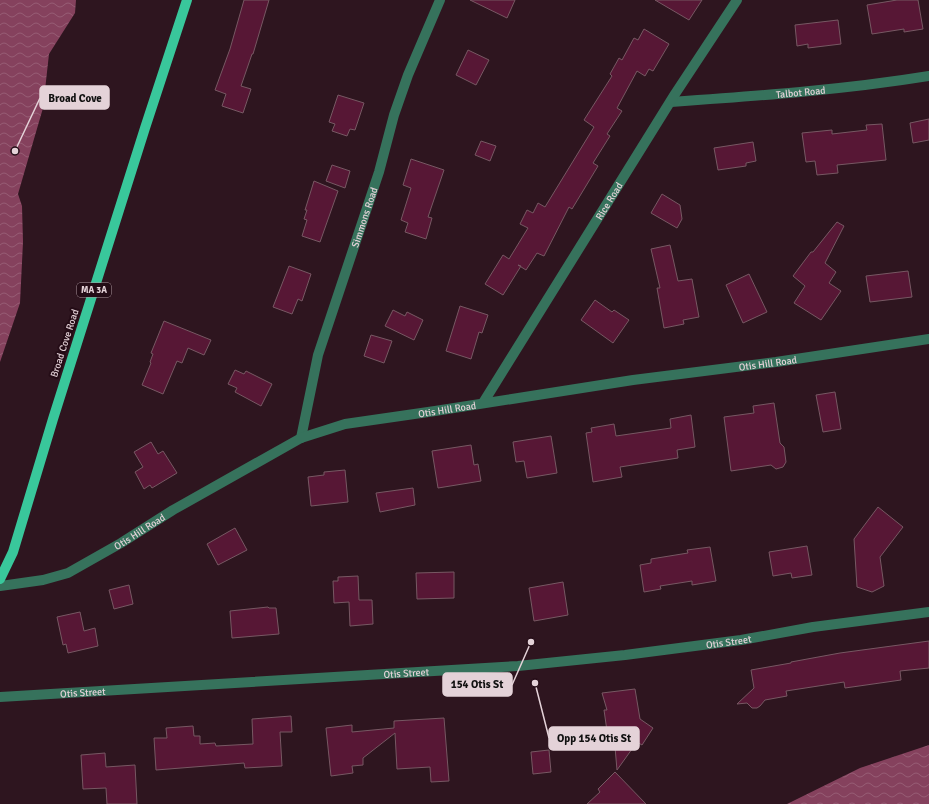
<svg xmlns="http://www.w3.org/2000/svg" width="929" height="804" font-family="Signika,sans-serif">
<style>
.water{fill:url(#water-waves)}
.building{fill:#571735;stroke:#775863}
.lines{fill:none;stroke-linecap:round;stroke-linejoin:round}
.minor{stroke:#36725c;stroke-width:10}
.major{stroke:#39c79b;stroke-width:10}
.labels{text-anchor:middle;stroke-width:4;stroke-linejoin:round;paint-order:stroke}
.shield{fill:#240c16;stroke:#aa979e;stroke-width:1}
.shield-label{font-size:9px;font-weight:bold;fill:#e4d2d8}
.street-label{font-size:10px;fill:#e4d2d8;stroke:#240c16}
.leader{fill:none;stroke:#e4d2d8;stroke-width:1.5}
.callout-dot{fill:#e4d2d8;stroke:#240c16;stroke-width:1.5}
.callout{fill:#e4d2d8;stroke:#e4d2d8;stroke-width:1.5}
.callout-label{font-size:11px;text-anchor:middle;font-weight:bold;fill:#111}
</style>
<defs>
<pattern id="water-waves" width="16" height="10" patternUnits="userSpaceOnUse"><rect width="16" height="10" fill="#85415d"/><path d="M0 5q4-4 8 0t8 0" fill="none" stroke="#965c74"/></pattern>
</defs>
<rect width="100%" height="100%" fill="#2e151f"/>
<path class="water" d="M0 0H76L75 13 49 54 43 108 18 194 22 206 23 242 20 303 0 362Z
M929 745V804H787L860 768Z"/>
<path class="building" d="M244 0H269L253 54H252L241 86 251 89 243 113 222 106 226 94 215 90 230 49Z
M470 0H515L507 18Z
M655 0H702L689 20Z
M897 0H918L923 29 904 32V29L872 34 867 5Z
M838 20 841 44 808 48V44L797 46 795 25Z
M644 29 669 44 653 71 649 69 645 76 637 71 617 108 622 111 607 134 610 136 593 163 598 166 572 209 569 207 544 256 537 253 526 270 518 265 521 266 503 295 485 284 503 255 509 259 528 228 520 224 527 210 533 213 538 203 545 207 594 127 584 120 612 76 610 74 619 58 622 60 634 38 638 40Z
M468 50 489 60 476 85 456 75Z
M338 95 364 103 355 130 350 129 347 136 332 131 335 124 329 122Z
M929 119V140L913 143 910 123Z
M882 124 886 160 837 165 838 173 817 175 815 161 806 162 802 133 832 130V134L867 130 866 125Z
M481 141 496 146 490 161 475 155Z
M753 142 756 161 746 163V166L718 170 714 148Z
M411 159 444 170 428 217 432 218 426 239 405 232 408 223 401 220 411 188 403 185Z
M332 165 350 171 345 188 326 181Z
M314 181 338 191 320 242 302 236 307 220 304 219 307 210H305Z
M662 194 680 205 682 219 677 228 651 213Z
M837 222 844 226 825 263 836 272 829 283 841 291 821 320 794 303 805 286 793 276 811 252H813Z
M670 245 678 281 692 279 699 317 683 320 684 324 664 328 657 288H660L651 249Z
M289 266 311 274 302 301 298 299 292 314 273 307Z
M908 271 912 297 870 302 866 276Z
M749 274 767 312 743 323 726 285Z
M595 300 612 312 614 310 629 320 613 343 581 320Z
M460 306 488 315 482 333 479 332 471 359 446 351Z
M393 310 405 316 407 312 423 320 414 340 385 326Z
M164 321 211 340 204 355 188 348 182 363 177 361 163 394 142 385 151 363 150 362 153 354 151 353Z
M371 335 392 341 384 363 364 356Z
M235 370 244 374 246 371 272 384 261 406 235 392 237 388 228 384Z
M835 392 841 429 823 432 816 395Z
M774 403 780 443 784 447 786 462 783 467 776 469 771 465 731 471 724 417 754 413 753 406Z
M691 415 695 447 677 450 678 458 620 467 622 477 593 482 586 433 592 432 591 428 614 424 616 436 671 428 670 419Z
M551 436 557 473 527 478 524 461 516 462 513 442Z
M151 442 158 454 163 451 177 473 152 488 150 485 144 489 135 472 143 467 134 452Z
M471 445 474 465 478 464 481 481 438 488 432 451Z
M345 470 348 502 311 506 308 477 324 475V472Z
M413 488 415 505 380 512 376 493Z
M878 507 903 527 880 557 884 586 872 592 857 587 854 539Z
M235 528 247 550 218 565 207 544Z
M807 546 812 575 792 578 791 573 773 576 769 552Z
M710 547 716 581 692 585V581L660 586 661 589 644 592 640 565 651 563V559L688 553 687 550Z
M454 572V598L417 599 416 573Z
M358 576 359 600H372L373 624 350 626 349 602 334 603 333 581H338V577Z
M563 582 568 615 534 621 529 588Z
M129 585 133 604 114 609 109 590Z
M268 607 269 608H276L279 634 232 638 230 611Z
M80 612 84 631 95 628 98 646 68 653 66 644 63 645 57 617Z
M929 641V668L900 671 901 680 845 688 844 682 786 691 787 696 765 700 760 706 757 708H752L747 703 737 704 754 688 751 670 791 663V662L840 653Z
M635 689 640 719 653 728 642 745 637 742 617 770 615 747 601 741 607 731 604 710H607L602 693Z
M291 716 292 732H280L282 766 245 768 244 763 156 770 154 738H167L166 728 193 726 194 736H200V744L215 743 216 746 253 744 252 719Z
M444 718 449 781 431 782 430 767 397 769 395 733 363 758V765L352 766 353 773 331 776 326 728 352 725V732L394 728V721Z
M549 750 551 772 533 774 531 752Z
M105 753 106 767 135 765 137 804H107L106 788 83 789 81 755Z
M615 772 646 804H587L600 792 598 789Z"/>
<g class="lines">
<g class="minor">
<path id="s1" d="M671 102C757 96 843 90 929 76"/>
<path id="s2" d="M483 403 675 94 737 0"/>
<path id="s3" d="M301 438 318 355 379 172 394 115 408 75 440 0"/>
<path id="s4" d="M0 586 43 580 68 573 121 543 173 510 301 438 345 424 435 411 633 380 776 362 929 339"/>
<path id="s5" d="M0 697 518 666 625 655 741 640 813 627 929 612"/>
</g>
<path class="major" d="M0 579 13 552 53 419 145 128 187 0"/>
</g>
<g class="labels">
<rect class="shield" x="77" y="283" width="34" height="14" rx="3"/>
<g class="shield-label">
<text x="94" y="293">MA 3A</text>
</g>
<g class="street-label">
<text dy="4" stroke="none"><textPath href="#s1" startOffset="130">Talbot Road</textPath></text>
<text dy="4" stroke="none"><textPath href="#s2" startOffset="238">Rice Road</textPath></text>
<text dy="4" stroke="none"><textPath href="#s3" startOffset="230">Simmons Road</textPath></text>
<text transform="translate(64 343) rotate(-72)" y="4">Broad Cove Road</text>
<text dy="4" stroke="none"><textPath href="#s4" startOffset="812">Otis Hill Road</textPath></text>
<text dy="4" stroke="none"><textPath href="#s4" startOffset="488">Otis Hill Road</textPath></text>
<text dy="4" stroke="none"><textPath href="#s4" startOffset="152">Otis Hill Road</textPath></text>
<text dy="4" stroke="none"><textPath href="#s5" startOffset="731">Otis Street</textPath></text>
<text dy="4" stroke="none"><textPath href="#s5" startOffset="407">Otis Street</textPath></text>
<text dy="4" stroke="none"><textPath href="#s5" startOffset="83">Otis Street</textPath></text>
</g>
</g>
<path class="leader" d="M15 151L40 98M531 642L512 685M535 683L549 738"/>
<g class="callout-dot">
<circle cx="15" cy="151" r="4"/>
<circle cx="531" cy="642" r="4"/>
<circle cx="535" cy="683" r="4"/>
</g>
<g class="callout">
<rect x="40" y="86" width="69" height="23" rx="4"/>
<rect x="443" y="673" width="69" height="23" rx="4"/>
<rect x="549" y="727" width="90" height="23" rx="4"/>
</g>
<g class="callout-label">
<text x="75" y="102">Broad Cove</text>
<text x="477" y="688">154 Otis St</text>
<text x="594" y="742">Opp 154 Otis St</text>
</g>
</svg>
